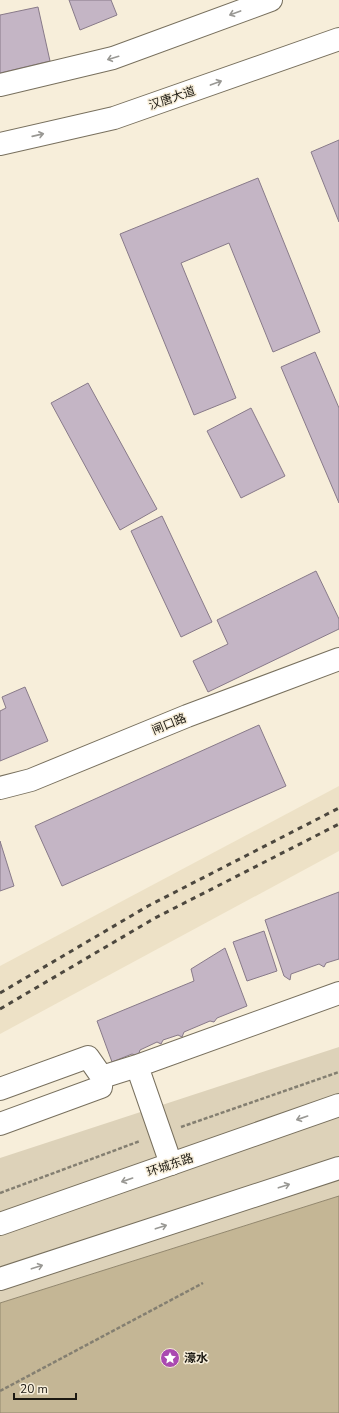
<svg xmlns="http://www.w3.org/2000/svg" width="339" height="1413" font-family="'Nunito Sans','Noto Sans SC',sans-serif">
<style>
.built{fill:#ede1c6}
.green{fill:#ddd2b9}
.water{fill:#c4b695;stroke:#92876e}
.building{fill:#c4b5c5;stroke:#887a89}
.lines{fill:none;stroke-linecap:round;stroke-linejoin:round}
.minor-casing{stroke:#78705e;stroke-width:24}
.major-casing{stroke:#78705e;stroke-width:24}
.path{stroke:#847f71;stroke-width:2.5;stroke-dasharray:4 2;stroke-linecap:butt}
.minor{stroke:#fff;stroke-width:22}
.major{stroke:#fff;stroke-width:22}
.rail{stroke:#4c473e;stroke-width:3;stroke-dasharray:5 5;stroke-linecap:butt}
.oneway{stroke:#999894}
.labels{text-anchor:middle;stroke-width:3;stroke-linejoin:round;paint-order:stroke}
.street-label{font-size:12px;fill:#1c1912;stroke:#f7eeda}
.poi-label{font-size:12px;font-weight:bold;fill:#1c1912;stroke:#f7eeda;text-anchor:start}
</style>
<rect width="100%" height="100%" fill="#f7eeda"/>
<path class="built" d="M339 786V851L0 1034V966Z"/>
<path class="green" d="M339 1047V1196L0 1303V1158Z"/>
<path class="water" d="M339 1196V1413H0V1303Z"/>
<path class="building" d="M69 0H111L117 15 80 30Z
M38 7 50 61 0 73V15Z
M339 140V222L311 152Z
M258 178 320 332 273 352 229 243 181 263 236 398 194 415 120 234Z
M315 352 339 408V503L281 367Z
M88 383 157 509 120 530 51 403Z
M251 408 285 476 241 498 207 431Z
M162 516 212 622 181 637 131 531Z
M316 571 339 619V629L208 692 193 661 228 644 217 620Z
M25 687 48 741 0 761V711L6 708 2 697Z
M259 725 286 786 62 886 35 826Z
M0 841 14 886 0 891Z
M339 892V959L326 963 324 967 319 964 291 974 290 980 284 976 265 920Z
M264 931 277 971 247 981 233 942Z
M225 948 247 1006 217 1018 214 1022 210 1021 184 1032 182 1037 178 1035 163 1040 161 1044 157 1042 140 1050 138 1056 132 1054 112 1062 97 1021 194 981 191 969Z"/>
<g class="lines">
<defs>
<path id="minor" d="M0 788 31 780 187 716 339 659
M137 1066 339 993
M102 1077 137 1066 171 1164
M0 1089 88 1057 102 1077 101 1087 0 1124"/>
<path id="major" d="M0 85 113 58 271 0
M0 144 114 118 339 39
M0 1224 339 1105
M0 1279 339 1168"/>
</defs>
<use href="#minor" class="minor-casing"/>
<use href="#major" class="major-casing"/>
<path class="path" d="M181 1127 339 1072
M0 1193 140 1141
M0 1391 203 1283"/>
<use href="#minor" class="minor"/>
<use href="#major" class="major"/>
<path class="rail" d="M0 993 148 906 339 808
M0 1009 155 918 339 824"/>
</g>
<defs><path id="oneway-shaft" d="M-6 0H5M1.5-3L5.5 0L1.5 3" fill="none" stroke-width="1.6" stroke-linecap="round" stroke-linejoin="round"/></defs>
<g class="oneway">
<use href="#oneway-shaft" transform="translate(235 13) rotate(160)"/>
<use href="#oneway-shaft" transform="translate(113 58) rotate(163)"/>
<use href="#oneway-shaft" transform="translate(216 83) rotate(-20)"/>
<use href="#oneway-shaft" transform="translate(38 135) rotate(-13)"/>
<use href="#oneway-shaft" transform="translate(302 1118) rotate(161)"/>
<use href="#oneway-shaft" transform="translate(127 1180) rotate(161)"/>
<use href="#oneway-shaft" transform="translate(284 1186) rotate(-18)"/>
<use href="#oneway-shaft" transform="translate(161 1227) rotate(-18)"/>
<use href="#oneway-shaft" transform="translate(37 1267) rotate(-18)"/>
</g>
<defs>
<symbol id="sight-disc" viewBox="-11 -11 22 22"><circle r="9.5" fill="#aa49b1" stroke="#f7eeda"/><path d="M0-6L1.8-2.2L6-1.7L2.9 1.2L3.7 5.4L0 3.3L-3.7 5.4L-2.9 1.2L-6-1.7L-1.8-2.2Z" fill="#fff"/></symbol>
</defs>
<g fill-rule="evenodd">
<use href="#sight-disc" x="159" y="1347" width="22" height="22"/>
</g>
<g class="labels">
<g class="street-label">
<text transform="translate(172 98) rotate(-19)" y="4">汉唐大道</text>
<text transform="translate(169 724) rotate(-22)" y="4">闸口路</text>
<text transform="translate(170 1165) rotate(-19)" y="4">环城东路</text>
</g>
<g class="poi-label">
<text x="184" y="1362">濠水</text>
</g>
</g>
<path d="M14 1393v6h62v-6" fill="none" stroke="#1c1912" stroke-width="2"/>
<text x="20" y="1393" font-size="12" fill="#1c1912" stroke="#f7eeda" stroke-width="3" paint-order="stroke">20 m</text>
</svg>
